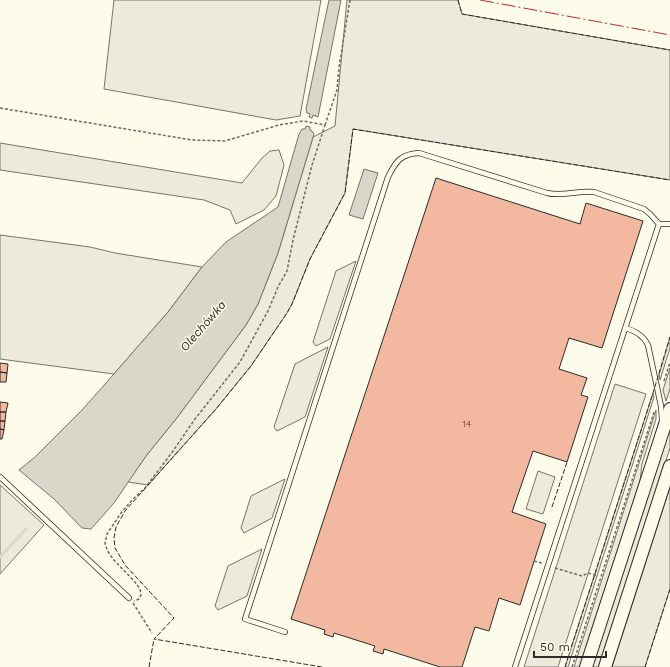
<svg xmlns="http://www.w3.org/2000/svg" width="670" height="667" font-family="'Work Sans',sans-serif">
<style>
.green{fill:#ecebdb;stroke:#74746e}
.parking{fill:#eceadb;stroke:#74746e}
.water{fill:#d8d7c9;stroke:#74746e}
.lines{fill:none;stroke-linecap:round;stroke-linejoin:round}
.stream{stroke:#d8d7c9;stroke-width:3}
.building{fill:#f2b8a0;stroke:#2b2b2b}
.lane-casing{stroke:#2b2b2b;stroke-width:6}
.secondary-casing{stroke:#2b2b2b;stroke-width:14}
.path{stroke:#6a6964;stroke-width:1.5;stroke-dasharray:3 2;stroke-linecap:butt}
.lane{stroke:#fdfbea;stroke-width:4.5}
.secondary{stroke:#fdfbea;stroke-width:12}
.fence{stroke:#2b2b2b;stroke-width:1;stroke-dasharray:5 2;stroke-linecap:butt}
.power{stroke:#c62828;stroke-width:1;stroke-dasharray:14 3 2 3;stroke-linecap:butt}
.labels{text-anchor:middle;stroke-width:3;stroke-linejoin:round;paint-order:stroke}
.number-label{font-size:9px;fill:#5d4e48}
.water-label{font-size:12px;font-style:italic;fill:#2b2b2b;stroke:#fdfbea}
</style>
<rect width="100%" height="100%" fill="#fdfbea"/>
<path class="green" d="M114 0H321L300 116 276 120 104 89Z
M347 0H458L462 14 670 50V180L353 129 345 193 310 259 292 304 287 313 251 366 216 409 148 485 128 482 146 456 176 419 246 325 258 304 278 253 313 137 335 126Z
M0 143 242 183 262 158 270 151 279 150 284 165 276 196 264 210 236 224 230 210 204 200 0 170Z
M0 235 90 247 115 253 202 267 168 312 114 374 0 359Z
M670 337V348L660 380 659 375Z
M670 368V389L666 401 663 390Z
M653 393 654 397 568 667H565Z
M656 410V419L642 464 640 481 580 667H574Z
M670 425V448L600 667H592Z
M538 471 555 477 543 514 526 509Z
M0 485 44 525 0 574Z
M670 487V589L645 667H612Z"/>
<path class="parking" d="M356 261 330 339 316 346 313 342 336 271Z
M328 347 305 417 277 431 274 427 295 364Z
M615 384 646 394 558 667H524Z
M285 479 272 518 244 533 241 528 251 496Z
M262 549 247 596 218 610 215 606 228 566Z"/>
<path class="water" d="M329 0H341L318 117 313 115 312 118 309 117 310 114 307 113 306 109Z
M306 126 310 127V130L312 131 314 134 278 253 258 304 246 325 176 419 146 456 114 503 91 529 82 528 54 499 19 470 35 457 82 410 106 383 168 312 202 267 226 242 278 207 299 134 302 129H305Z
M364 169 378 173 363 219 349 215Z"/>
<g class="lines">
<path class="stream" d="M0 557 26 529"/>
</g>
<path class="building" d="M436 178 580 224 586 203 643 221 602 348 569 338 559 369 587 378 581 395 588 397 567 462 533 451 512 512 546 524 520 605 499 598 489 631 475 627 462 667H440L384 649 383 654 373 651 375 646 334 633 333 637 324 634 325 630 291 619Z
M0 363 8 364 7 373 0 372Z
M0 372 7 373 6 382H0Z
M0 402 8 403 6 412H0Z
M0 412H6L5 421H0Z
M0 421H5L4 430 0 429Z
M0 429 4 430 2 439H0Z"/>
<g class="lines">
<defs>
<path id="lane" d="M625 328C635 331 643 335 648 345L661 406 662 420
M0 477 129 598
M285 632 245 619 388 177C396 161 401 154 419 153L547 193C563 197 578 190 594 192L644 209 650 214 659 224H670
M515 667 659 224"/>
<path id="secondary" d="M586 667 670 409
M605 667 670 466"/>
</defs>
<use href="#lane" class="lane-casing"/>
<use href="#secondary" class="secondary-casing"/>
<path class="path" d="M0 108 192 140 225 141 279 125 303 121 325 125 312 165 293 240 287 271 278 287 268 311 240 362 195 419 173 451 145 488 133 499 121 513 107 534 105 543 107 550 113 559 135 582 140 589 141 595 139 599 134 601
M325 125 337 90 339 67 350 0
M664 381 670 362
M534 561 542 563
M555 568 582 576 588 573 598 576
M133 603 152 633
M572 667 654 412"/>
<use href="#lane" class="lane"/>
<use href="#secondary" class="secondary"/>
<path class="fence" d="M458 0 462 14 670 50
M552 507 567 462
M149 667 154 639
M322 667 154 639 174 618 125 565 115 548 114 538 116 527 125 511 216 409 251 366 287 313 292 304 310 259 345 193 353 129 670 180
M565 667 653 393 670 337
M645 667 670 589"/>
<path class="power" d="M480 0 670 35"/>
</g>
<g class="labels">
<g class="number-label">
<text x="467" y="427">14</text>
</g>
<g class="water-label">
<text transform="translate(203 326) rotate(-49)" y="4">Olechówka</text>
</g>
</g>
<path d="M534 651v6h72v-6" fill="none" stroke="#2b2b2b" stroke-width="2"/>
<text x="540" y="651" font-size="12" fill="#2b2b2b" stroke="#fdfbea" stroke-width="3" paint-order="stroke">50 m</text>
</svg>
